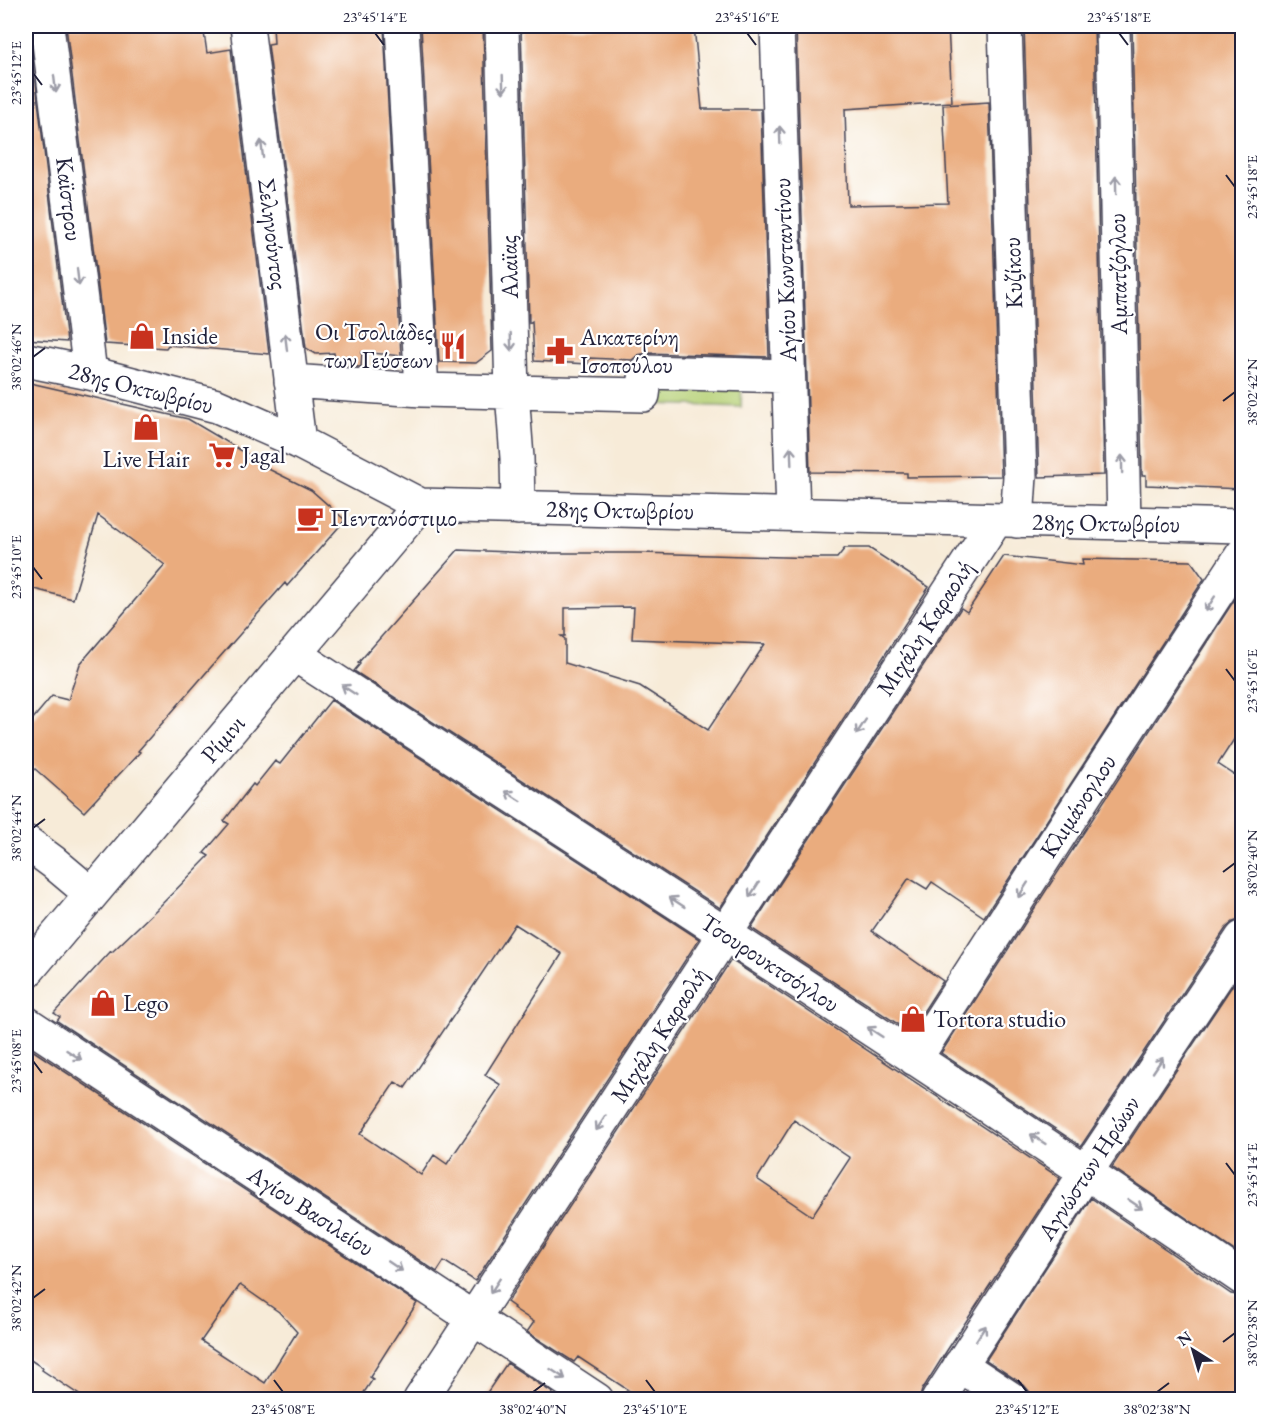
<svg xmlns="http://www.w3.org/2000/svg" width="1268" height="1425" font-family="'EB Garamond',serif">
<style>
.green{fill:#b6d076;stroke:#6c7958;stroke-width:1.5}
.building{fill:#eaac7e;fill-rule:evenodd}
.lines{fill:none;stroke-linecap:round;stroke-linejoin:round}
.minor-casing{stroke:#424053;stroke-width:36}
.minor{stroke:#fff;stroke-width:33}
.oneway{stroke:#9c9ca7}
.ticks{fill:none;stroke:#22223b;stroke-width:2}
.labels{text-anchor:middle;stroke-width:4.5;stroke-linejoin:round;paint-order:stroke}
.street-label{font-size:24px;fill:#22223b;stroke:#fff}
.poi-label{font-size:24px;fill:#22223b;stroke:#fff;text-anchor:start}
.neatline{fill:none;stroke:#22223b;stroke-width:2}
.ticks-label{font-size:15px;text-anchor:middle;fill:#22223b}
</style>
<rect width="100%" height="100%" fill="#fff"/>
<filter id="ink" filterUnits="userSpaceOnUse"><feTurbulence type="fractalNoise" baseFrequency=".0167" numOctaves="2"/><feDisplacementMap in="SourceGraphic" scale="12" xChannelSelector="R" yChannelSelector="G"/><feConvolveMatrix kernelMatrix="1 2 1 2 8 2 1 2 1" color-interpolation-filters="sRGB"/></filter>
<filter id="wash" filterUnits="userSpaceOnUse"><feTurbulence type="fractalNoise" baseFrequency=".008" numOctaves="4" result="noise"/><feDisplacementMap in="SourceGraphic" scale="24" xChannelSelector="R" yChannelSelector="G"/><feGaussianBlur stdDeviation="1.35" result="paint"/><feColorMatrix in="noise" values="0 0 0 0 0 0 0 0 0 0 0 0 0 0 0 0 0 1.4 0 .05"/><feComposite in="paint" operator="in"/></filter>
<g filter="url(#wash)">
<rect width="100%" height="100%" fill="#f7ebd8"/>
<path class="green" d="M655 376 742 379 741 407 654 404Z"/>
<g id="blocks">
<path class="building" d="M26 26H29L67 342 26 339Z
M66 26H203L207 53 231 49 269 354 168 345 166 348 105 344Z
M273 26H384L401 356 362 352 361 367 336 365 334 353 316 354 306 348 268 44 274 43Z
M421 26H483L492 351 476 363 439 362Z
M521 26H694L702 109H761L769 357 647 353 638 355 632 360 589 358 588 364 534 361 532 321 529 323Z
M796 26H948L952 102 845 109 848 205 948 203 943 105 989 102 1001 476 907 477V473L810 472Z
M1024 26H1094L1104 475 1039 477Z
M1132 26H1242V489L1146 485V475H1142Z
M26 382 188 419 254 458 252 461 311 490 345 520 287 586 285 583 204 675 138 751 140 752 84 812 26 761V727L52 696 68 700 80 664 165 565 98 515 73 599 26 587Z
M845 548H869L929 587 720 908 354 671 360 664 358 663 458 550 533 553H641L820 558H837ZM634 607 632 639 765 644 708 730 640 686 565 663V639L561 636H565V608Z
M1004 556 1083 565 1082 559 1191 561 1204 579 984 917 932 882 927 889 909 878 872 931 943 981 910 1032 751 928 961 608 967 612Z
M1242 588V727L1218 764 1242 780V919L1233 922 1226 928 1081 1146 941 1053Z
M331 700 699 939 475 1281 444 1261 437 1272 57 1021 60 1017 54 1013 111 951 112 952 159 907 209 856 204 853 229 824 224 821 253 784 255 786 275 761 280 764ZM515 924 562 954 485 1075 501 1085 447 1164 434 1155 421 1175 360 1134 395 1082 405 1088Z
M731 960 1060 1178 944 1355 922 1390 919 1400H649L642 1395 640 1398 578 1357 574 1362 527 1332 534 1322 513 1308 514 1307 507 1302ZM794 1120 850 1158 812 1216 757 1179Z
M1242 971V1256L1112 1167Z
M32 1050 417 1303 370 1377 373 1379 359 1400H87L42 1370 43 1368 26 1357V1058ZM240 1285 279 1312 297 1332 265 1383 201 1341Z
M1091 1198 1231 1294 1242 1296V1400H1031L1029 1391 1024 1385 986 1360Z
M507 1363 553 1393 549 1400H482Z"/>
</g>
</g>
<g filter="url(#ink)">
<use href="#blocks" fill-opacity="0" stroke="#424053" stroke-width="1.5"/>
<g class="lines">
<defs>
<path id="minor" d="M47 26 90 373
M247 26 299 442
M402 26 422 390
M502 26 512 392 517 458 518 508
M777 26 793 514
M1005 26 1020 476 1017 521
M1113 26 1124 523
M26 360 90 373 217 406 299 442 420 505 1242 526
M291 381 422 390 643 395 646 372 788 376
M294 654C611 860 930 1064 1242 1278
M26 842 53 862 91 894
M26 972 420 505
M26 1023 597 1400
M915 1059 1085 795 1242 555
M960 1365 1013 1400
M420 1400 996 520
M938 1400 1094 1160 1242 938"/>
</defs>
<use href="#minor" class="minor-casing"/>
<use href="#minor" class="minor"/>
</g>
<defs><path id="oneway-shaft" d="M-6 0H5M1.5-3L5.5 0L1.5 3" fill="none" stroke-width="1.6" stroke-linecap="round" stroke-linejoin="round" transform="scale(1.5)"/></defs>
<g class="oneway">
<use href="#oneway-shaft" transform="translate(55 84) rotate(83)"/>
<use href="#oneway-shaft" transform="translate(503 84) rotate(88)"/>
<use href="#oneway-shaft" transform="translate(780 135) rotate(-92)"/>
<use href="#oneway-shaft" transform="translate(262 149) rotate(-97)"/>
<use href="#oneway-shaft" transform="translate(1116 185) rotate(-91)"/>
<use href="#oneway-shaft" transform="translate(78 277) rotate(83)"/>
<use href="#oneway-shaft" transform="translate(286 342) rotate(-97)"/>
<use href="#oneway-shaft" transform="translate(511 342) rotate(88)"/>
<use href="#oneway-shaft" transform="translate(791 456) rotate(-92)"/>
<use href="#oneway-shaft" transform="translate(1122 464) rotate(-91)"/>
<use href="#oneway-shaft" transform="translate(1210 604) rotate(123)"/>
<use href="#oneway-shaft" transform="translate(349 690) rotate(-147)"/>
<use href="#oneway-shaft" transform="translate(861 727) rotate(123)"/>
<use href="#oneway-shaft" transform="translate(513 796) rotate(-147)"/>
<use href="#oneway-shaft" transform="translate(754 890) rotate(123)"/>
<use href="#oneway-shaft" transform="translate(1023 890) rotate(123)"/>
<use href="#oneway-shaft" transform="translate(677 902) rotate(-147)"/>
<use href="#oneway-shaft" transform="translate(875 1032) rotate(-147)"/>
<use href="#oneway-shaft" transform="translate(74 1055) rotate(33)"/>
<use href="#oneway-shaft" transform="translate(1158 1065) rotate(-56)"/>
<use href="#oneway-shaft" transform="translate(601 1123) rotate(123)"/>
<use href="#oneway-shaft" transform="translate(1038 1139) rotate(-147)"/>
<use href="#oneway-shaft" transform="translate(1135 1204) rotate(34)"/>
<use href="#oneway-shaft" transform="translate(395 1266) rotate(34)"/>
<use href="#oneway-shaft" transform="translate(495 1286) rotate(123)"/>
<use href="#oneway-shaft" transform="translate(981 1333) rotate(-57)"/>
<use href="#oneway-shaft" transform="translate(558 1374) rotate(33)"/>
</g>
</g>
<path class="ticks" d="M375 33 384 45M747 33 756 45M1119 33 1128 45M33 73 42 85M1226 175 1235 187M33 357 45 348M1223 401 1235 392M33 567 42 579M1226 669 1235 681M33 828 45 819M1223 872 1235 863M33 1061 42 1073M1226 1163 1235 1175M33 1298 45 1289M1223 1342 1235 1333M274 1380 283 1392M646 1380 655 1392M1018 1380 1027 1392M533 1392 545 1383M1157 1392 1169 1383"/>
<defs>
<symbol id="shop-bare" viewBox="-9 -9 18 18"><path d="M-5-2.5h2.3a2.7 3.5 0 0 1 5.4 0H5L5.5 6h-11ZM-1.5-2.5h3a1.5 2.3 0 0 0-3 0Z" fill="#c8321e" stroke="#fff" stroke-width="2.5" paint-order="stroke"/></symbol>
<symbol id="restaurant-bare" viewBox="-9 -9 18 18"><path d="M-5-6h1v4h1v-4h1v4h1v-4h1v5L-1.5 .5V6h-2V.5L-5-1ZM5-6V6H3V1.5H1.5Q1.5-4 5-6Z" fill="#c8321e" stroke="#fff" stroke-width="2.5" paint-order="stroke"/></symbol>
<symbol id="pharmacy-bare" viewBox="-9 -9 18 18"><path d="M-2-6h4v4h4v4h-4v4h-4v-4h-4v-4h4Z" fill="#c8321e" stroke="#fff" stroke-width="2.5" paint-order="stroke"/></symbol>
<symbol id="supermarket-bare" viewBox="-9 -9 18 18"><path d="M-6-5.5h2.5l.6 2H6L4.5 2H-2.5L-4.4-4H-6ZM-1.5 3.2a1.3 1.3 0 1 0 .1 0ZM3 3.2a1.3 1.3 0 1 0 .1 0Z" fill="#c8321e" stroke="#fff" stroke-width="2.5" paint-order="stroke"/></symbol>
<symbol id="cafe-bare" viewBox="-9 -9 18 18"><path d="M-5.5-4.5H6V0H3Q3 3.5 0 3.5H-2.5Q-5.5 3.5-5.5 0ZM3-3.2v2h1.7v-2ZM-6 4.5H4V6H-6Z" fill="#c8321e" stroke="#fff" stroke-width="2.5" paint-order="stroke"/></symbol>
</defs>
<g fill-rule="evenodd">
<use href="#shop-bare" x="123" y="317" width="38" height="38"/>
<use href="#restaurant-bare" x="434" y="327" width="38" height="38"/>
<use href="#pharmacy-bare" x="541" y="332" width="38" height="38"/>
<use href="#shop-bare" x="127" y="408" width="38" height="38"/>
<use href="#supermarket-bare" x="203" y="436" width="38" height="38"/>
<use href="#cafe-bare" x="291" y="499" width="38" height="38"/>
<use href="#shop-bare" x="84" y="984" width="38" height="38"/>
<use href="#shop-bare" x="894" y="1000" width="38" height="38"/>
</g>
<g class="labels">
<g class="street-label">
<text transform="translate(69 199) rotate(83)" y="8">Καϊστρου</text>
<text transform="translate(273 234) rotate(83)" y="8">Σεληνούντος</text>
<text transform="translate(509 267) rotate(-92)" y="8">Αλαϊας</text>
<text transform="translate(785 270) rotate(-92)" y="8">Αγίου Κωνσταντίνου</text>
<text transform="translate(1013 273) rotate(-92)" y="8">Κυζίκου</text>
<text transform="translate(1118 274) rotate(-91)" y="8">Αμπατζόγλου</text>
<text transform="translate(141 388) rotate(14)" y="8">28ης Οκτωβρίου</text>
<text transform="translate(620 510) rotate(1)" y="8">28ης Οκτωβρίου</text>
<text transform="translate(1106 523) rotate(1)" y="8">28ης Οκτωβρίου</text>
<text transform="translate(925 628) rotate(-57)" y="8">Μιχάλη Καραολή</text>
<text transform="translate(223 739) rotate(-50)" y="8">Ρίμινι</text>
<text transform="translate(1078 806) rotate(-57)" y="8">Κλιμάνογλου</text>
<text transform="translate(770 963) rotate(33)" y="8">Τσουρουκτσόγλου</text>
<text transform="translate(659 1035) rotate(-57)" y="8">Μιχάλη Καραολή</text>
<text transform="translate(1089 1168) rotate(-57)" y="8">Αγνώστων Ηρώων</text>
<text transform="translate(311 1211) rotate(33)" y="8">Αγίου Βασιλείου</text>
</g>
<g class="poi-label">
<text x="433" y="340" text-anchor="end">Οι Τσολιάδες<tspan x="433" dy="28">των Γεύσεων</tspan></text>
<text x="162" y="344">Inside</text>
<text x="580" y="345">Αικατερίνη<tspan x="580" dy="28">Ισοπούλου</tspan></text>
<text x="242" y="463">Jagal</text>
<text x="146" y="467" text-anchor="middle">Live Hair</text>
<text x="330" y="526">Πεντανόστιμο</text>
<text x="123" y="1011">Lego</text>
<text x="933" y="1027">Tortora studio</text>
</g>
</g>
<rect width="1268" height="1425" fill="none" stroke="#fff" stroke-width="66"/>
<g transform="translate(1193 1350) rotate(323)" stroke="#ffffff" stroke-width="4.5" paint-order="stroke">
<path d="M0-4.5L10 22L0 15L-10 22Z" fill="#22223b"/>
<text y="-9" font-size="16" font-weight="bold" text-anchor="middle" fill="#22223b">N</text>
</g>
<rect x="33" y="33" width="1202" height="1359" class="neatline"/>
<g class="ticks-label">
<text x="375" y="22">23°45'14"E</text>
<text x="747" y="22">23°45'16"E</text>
<text x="1119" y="22">23°45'18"E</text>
<text transform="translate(16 73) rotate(-90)" y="5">23°45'12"E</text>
<text transform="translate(1252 187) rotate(-90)" y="5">23°45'18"E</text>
<text transform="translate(16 357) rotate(-90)" y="5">38°02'46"N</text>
<text transform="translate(1252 392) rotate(-90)" y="5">38°02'42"N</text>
<text transform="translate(16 567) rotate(-90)" y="5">23°45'10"E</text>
<text transform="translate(1252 681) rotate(-90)" y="5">23°45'16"E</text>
<text transform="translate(16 828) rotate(-90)" y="5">38°02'44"N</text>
<text transform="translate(1252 863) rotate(-90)" y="5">38°02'40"N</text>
<text transform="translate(16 1061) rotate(-90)" y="5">23°45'08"E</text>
<text transform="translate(1252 1175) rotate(-90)" y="5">23°45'14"E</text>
<text transform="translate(16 1298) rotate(-90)" y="5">38°02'42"N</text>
<text transform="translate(1252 1333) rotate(-90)" y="5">38°02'38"N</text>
<text x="283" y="1414">23°45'08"E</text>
<text x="533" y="1414">38°02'40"N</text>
<text x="655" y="1414">23°45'10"E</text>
<text x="1027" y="1414">23°45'12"E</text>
<text x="1157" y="1414">38°02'38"N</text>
</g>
</svg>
